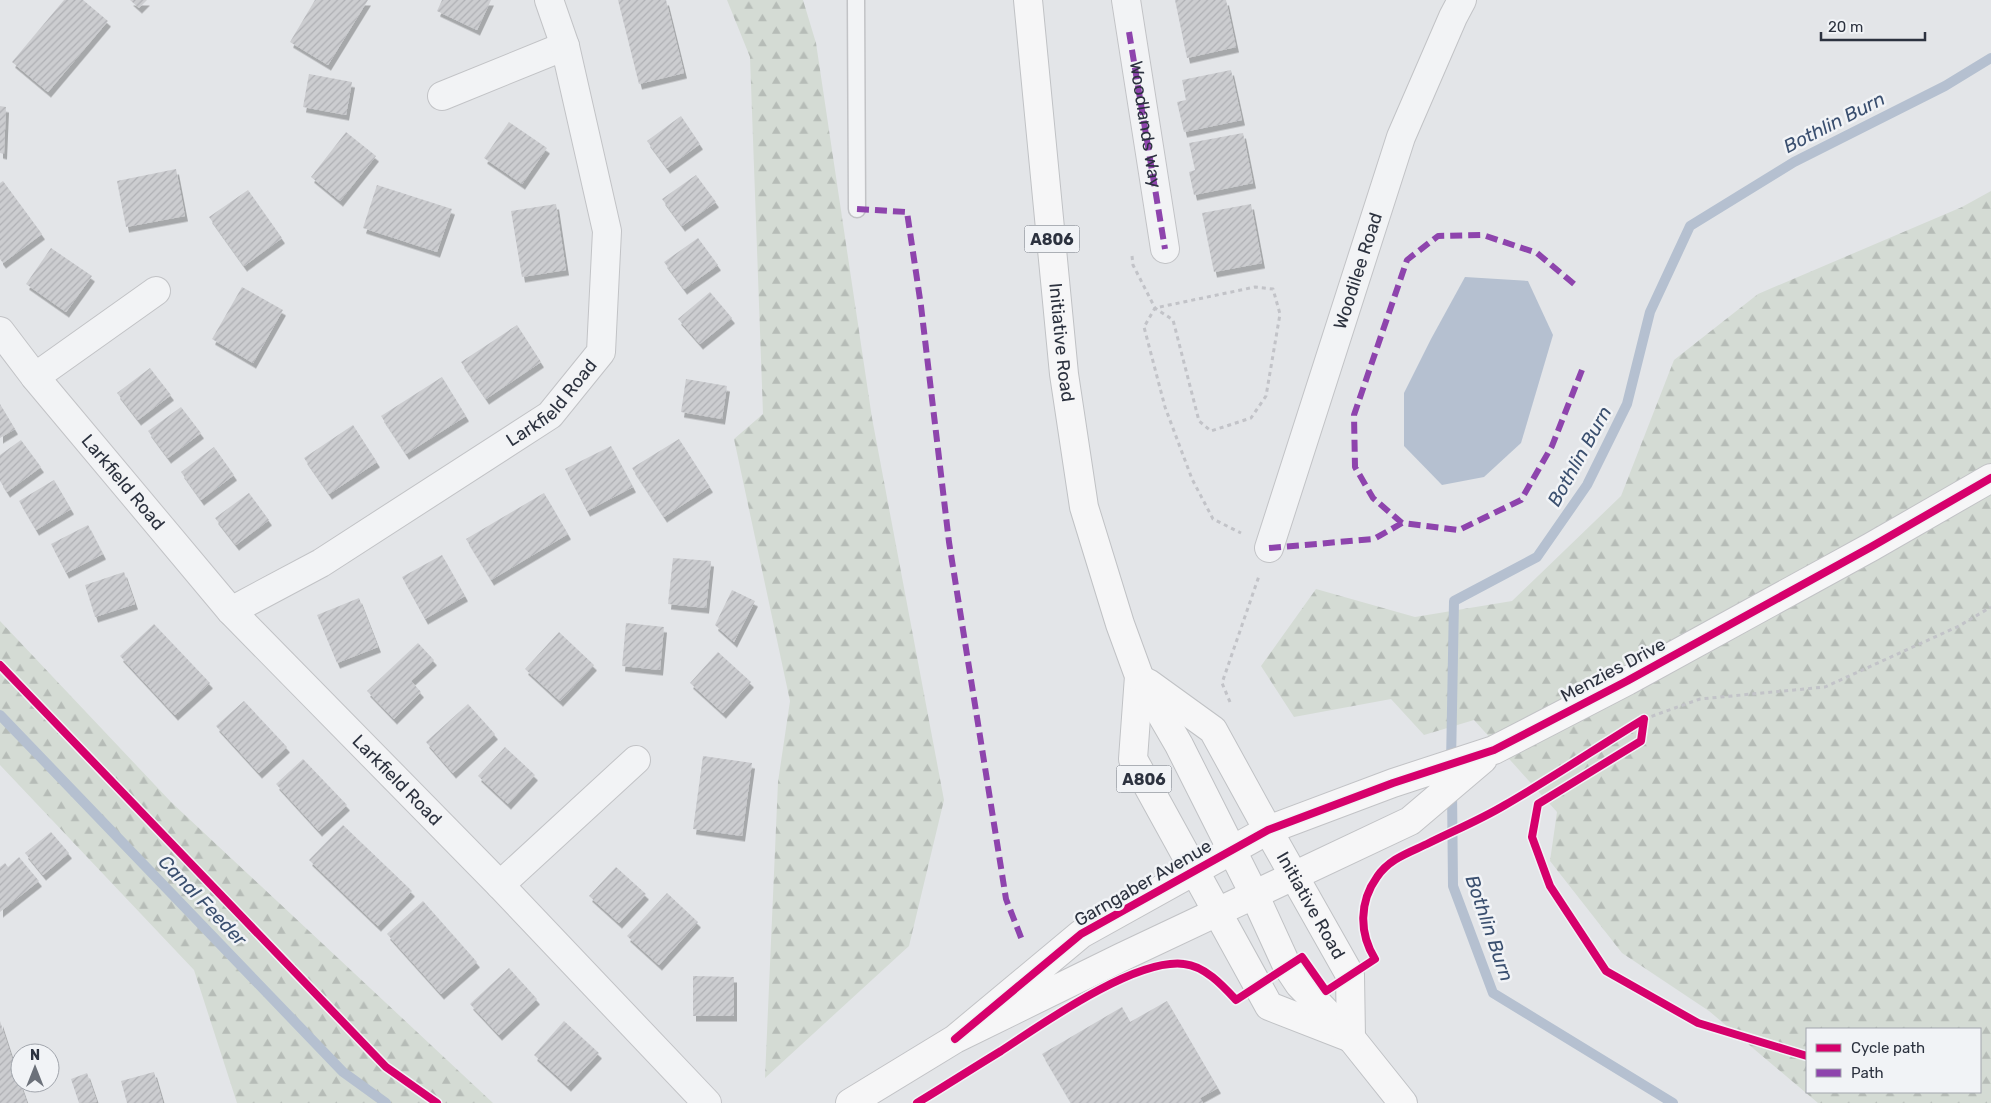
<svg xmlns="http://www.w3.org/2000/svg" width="1991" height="1103" font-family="Rubik,sans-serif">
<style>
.forest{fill:url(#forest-firs);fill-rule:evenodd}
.water{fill:#b5c0d0}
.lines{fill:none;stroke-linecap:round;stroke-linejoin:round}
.stream{stroke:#b5c0d0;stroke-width:10}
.building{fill:url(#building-hatch);filter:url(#shadow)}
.lane-casing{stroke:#c2c3c6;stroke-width:19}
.street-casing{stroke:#c2c3c6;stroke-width:30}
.secondary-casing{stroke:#c2c3c6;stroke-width:30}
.primary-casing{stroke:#c0c2c5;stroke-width:30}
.path{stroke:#c2c3c8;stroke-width:3;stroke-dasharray:4 4;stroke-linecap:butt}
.lane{stroke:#f2f3f5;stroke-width:16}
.street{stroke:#f2f3f5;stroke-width:28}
.secondary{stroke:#f6f6f7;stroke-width:28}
.primary{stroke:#f6f6f7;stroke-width:28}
.quiet{stroke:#8e44ad;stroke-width:6;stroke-dasharray:12 6;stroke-linecap:butt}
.cycleway-casing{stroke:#f1f3f6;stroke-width:11}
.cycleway{stroke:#d6006c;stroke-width:8}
.labels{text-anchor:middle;stroke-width:5;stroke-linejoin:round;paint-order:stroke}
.shield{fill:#f1f3f6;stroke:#676c76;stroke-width:1}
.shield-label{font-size:16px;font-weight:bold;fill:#2c323f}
.street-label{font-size:18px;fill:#2c323f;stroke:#f1f3f6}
.water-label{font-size:19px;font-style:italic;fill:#3a4f6f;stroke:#f1f3f6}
</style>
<defs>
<pattern id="forest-firs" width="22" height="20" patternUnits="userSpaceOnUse" patternTransform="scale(1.25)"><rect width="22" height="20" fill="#d4dbd4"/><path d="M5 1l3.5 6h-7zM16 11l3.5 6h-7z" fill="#b6bcb7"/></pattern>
<pattern id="building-hatch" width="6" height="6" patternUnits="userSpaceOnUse" patternTransform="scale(1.25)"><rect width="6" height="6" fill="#cccdd0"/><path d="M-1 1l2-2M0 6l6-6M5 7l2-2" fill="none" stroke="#afb0b4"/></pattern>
<filter id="shadow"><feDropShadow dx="3" dy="5.5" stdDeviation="0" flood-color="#0004"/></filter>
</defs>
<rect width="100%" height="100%" fill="#e3e5e8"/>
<path class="forest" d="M727 0H803L816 43 872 418 944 800 909 946 765 1078 778 782 790 701 734 439 763 414 750 57Z
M1991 191V1103H1818L1709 1011 1622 953 1550 861 1557 812 1474 720 1424 735 1391 699 1294 717 1261 666 1316 589 1415 617 1512 601 1621 496 1674 360 1758 294 1962 207ZM1807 1029H1980V1092H1807Z
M0 621 171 802 493 1103H237L194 970 0 765Z"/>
<path class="water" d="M1465 277 1528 281 1553 335 1521 443 1484 477 1442 485 1404 446V393L1431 339Z"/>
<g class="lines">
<path class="stream" d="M0 715 343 1072 386 1103
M1451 763 1454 601 1537 557 1587 485 1627 404 1650 312 1690 226 1794 162 1945 86 1991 58
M1452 790 1453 886 1493 993 1673 1103"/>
</g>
<path class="building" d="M64 0H83L108 21 48 92 12 62Z
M130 0H147L139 8Z
M315 0H368L328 65 290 42Z
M442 0H491L477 30 437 11Z
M618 0H666L684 73 639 84Z
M1175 0H1226L1236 47 1187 58Z
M1231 70 1242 120 1184 132 1177 102 1186 100 1182 80Z
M309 74 352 82 346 115 303 107Z
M0 106 6 107 4 154 0 153Z
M681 116 700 144 667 168 647 141Z
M509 122 547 148 522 184 484 158Z
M346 132 376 156 340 201 311 177Z
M1243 133 1253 183 1194 195 1189 172 1195 170 1189 143Z
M176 169 185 216 126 227 117 181Z
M696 175 716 202 682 226 662 199Z
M3 181 42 234 3 263 0 259V183Z
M377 185 452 209 437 252 363 228Z
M248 190 282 238 244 266 209 217Z
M556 204 566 270 522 277 511 211Z
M1251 204 1262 263 1214 272 1202 213Z
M698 238 718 265 684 289 664 262Z
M51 248 92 276 66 312 26 284Z
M242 287 283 310 253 363 212 339Z
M710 292 732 318 700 344 678 319Z
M517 325 541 362 486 399 461 362Z
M150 368 171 395 138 420 117 393Z
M442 377 466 416 406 454 381 416Z
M686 379 727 386 722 419 681 412Z
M0 404 15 429 0 438Z
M181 407 201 433 168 458 148 431Z
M353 425 377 462 329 494 304 458Z
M679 439 710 487 664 517 632 468Z
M21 440 41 467 7 492 0 481V455Z
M611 446 633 487 587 511 565 469Z
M214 447 234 475 201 500 181 472Z
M54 480 71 509 36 530 19 501Z
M249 493 269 520 236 545 215 518Z
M544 493 568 534 491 580 466 539Z
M88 525 103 554 66 573 51 544Z
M442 555 465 596 425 619 402 577Z
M673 558 711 561 706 608 668 604Z
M124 572 135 604 95 617 85 585Z
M732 590 755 601 734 642 715 625Z
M359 598 378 647 337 663 317 615Z
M626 623 664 627 660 670 622 666Z
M154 624 210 683 175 715 120 656Z
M559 632 594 665 560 701 525 669Z
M418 643 434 660 411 681 421 692 394 719 367 691Z
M718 652 751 682 723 713 690 683Z
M244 701 287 747 259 773 216 726Z
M468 704 495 734 453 773 426 742Z
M505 747 535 775 508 804 478 776Z
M703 756 752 763 742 836 693 829Z
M303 759 347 805 319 831 276 784Z
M343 825 412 891 378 926 309 860Z
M51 832 69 853 43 875 25 853Z
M19 857 39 881 0 912V867L5 863 8 867Z
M616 867 646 894 619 923 589 896Z
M667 893 698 922 659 965 627 936Z
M423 901 477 962 441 994 387 934Z
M509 968 537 999 499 1035 470 1004Z
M693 976 734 977V1016H693Z
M1167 1001 1218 1088 1200 1098 1203 1103H1071L1042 1054 1122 1007 1130 1022Z
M0 1021 20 1083 27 1103H0Z
M564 1021 599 1053 568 1086 534 1055Z
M154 1072 163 1103H127L121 1081Z
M87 1073 97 1102 79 1103 71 1079Z"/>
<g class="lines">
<defs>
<path id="lane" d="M856 0 857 209"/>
<g id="street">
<path id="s1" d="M1126 0 1165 249"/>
<path d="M442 96 565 46"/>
<path id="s2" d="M0 331 35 377 231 611 500 885 707 1103"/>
<path d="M35 377 156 291"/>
<path id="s3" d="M1269 548 1401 137 1453 17 1462 0"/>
<path id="s4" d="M231 611 321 563 550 415 601 352 607 231 565 46 549 0"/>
<path d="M500 885 636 760"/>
</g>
<path id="secondary" d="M955 1039 1081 934 1268 830 1393 783 1494 750 1627 681 1871 547 1991 478
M850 1103 955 1039 1122 957 1410 821 1483 759"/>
<g id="primary">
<path id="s5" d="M1028 0 1064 374 1084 507 1120 624 1139 676 1133 759 1269 1006 1351 1038"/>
<path d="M1139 676 1179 745 1254 894 1287 966 1299 984 1351 1038 1403 1103"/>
<path id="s6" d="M1148 683 1213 730 1268 830 1350 975 1351 1038"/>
</g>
</defs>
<use href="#lane" class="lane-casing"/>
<use href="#street" class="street-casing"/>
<use href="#secondary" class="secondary-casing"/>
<use href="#primary" class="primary-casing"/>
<path class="path" d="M1132 256 1133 265 1155 308 1173 320 1199 421 1211 431 1251 418 1266 396 1280 314 1273 289 1255 287 1155 308 1144 327 1165 407 1192 479 1213 519 1241 533
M1230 702 1222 683 1259 576
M1644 719 1700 699 1825 687 1959 626 1991 607"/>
<use href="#lane" class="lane"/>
<use href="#street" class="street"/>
<use href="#secondary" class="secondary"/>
<use href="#primary" class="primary"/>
<path class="quiet" d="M1129 32 1165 249
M857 209 907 212 921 306 949 542 1006 899 1022 940
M1574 284 1537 253 1483 235 1438 236 1407 260 1354 415 1355 467 1373 498 1402 523 1459 530 1521 500 1552 446 1582 370
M1269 548 1374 539 1402 523"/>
<defs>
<path id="cycleway" d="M0 665 386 1067 437 1103
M1644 719 1641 741 1538 804 1532 837 1550 886 1606 971 1698 1023 1807 1056
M955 1039 1081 934 1268 830 1393 783 1494 750 1627 681 1871 547 1991 478
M917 1103C945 1086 973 1068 1001 1051 1042 1024 1135 958 1184 964 1205 966 1223 986 1236 1000L1302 957 1326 991 1375 959C1359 933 1359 902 1377 877 1389 859 1408 853 1427 844 1453 831 1480 820 1505 805 1552 778 1598 747 1644 719"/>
</defs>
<use href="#cycleway" class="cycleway-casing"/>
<use href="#cycleway" class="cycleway"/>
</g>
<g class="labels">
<g class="shield">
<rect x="1024.5" y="225.5" width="55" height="27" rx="4"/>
<rect x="1116.5" y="765.5" width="55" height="27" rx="4"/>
</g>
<g class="shield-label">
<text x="1052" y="245">A806</text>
<text x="1144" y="785">A806</text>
</g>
<g class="street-label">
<text dy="6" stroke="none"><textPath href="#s1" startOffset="126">Woodlands Way</textPath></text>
<text dy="6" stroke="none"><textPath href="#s3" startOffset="291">Woodilee Road</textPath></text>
<text dy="6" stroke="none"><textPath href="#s5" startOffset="344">Initiative Road</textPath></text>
<text dy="6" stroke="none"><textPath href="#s4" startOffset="384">Larkfield Road</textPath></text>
<text dy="6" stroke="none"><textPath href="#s2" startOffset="195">Larkfield Road</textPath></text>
<text transform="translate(1613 670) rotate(-28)" y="6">Menzies Drive</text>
<text dy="6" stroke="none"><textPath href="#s2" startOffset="600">Larkfield Road</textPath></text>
<text transform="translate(1143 883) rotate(-30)" y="6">Garngaber Avenue</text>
<text dy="6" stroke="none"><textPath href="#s6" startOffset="281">Initiative Road</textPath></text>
</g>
<g class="water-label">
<text transform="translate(1834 122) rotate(-27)" y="7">Bothlin Burn</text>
<text transform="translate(1579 456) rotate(-61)" y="7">Bothlin Burn</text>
<text transform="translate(203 900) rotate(46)" y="7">Canal Feeder</text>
<text transform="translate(1490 928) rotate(71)" y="7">Bothlin Burn</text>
</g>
</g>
<rect x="1806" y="1028" width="175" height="65" fill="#f1f3f6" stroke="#a2a6ad"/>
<rect x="1816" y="1044" width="25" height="8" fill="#d6006c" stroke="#a2a6ad"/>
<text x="1851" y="1053" font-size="15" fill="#2c323f">Cycle path</text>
<rect x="1816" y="1069" width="25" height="8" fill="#8e44ad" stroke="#a2a6ad"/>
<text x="1851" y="1078" font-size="15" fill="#2c323f">Path</text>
<g transform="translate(35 1068)"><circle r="24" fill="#f1f3f6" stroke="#a2a6ad"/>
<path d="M0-4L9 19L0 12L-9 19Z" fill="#6c717a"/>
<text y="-8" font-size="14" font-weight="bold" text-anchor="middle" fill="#2c323f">N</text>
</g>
<path d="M1821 32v8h104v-8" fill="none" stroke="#2c323f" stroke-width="2.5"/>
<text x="1828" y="32" font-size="15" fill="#2c323f" stroke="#f1f3f6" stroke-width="4" paint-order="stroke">20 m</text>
</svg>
